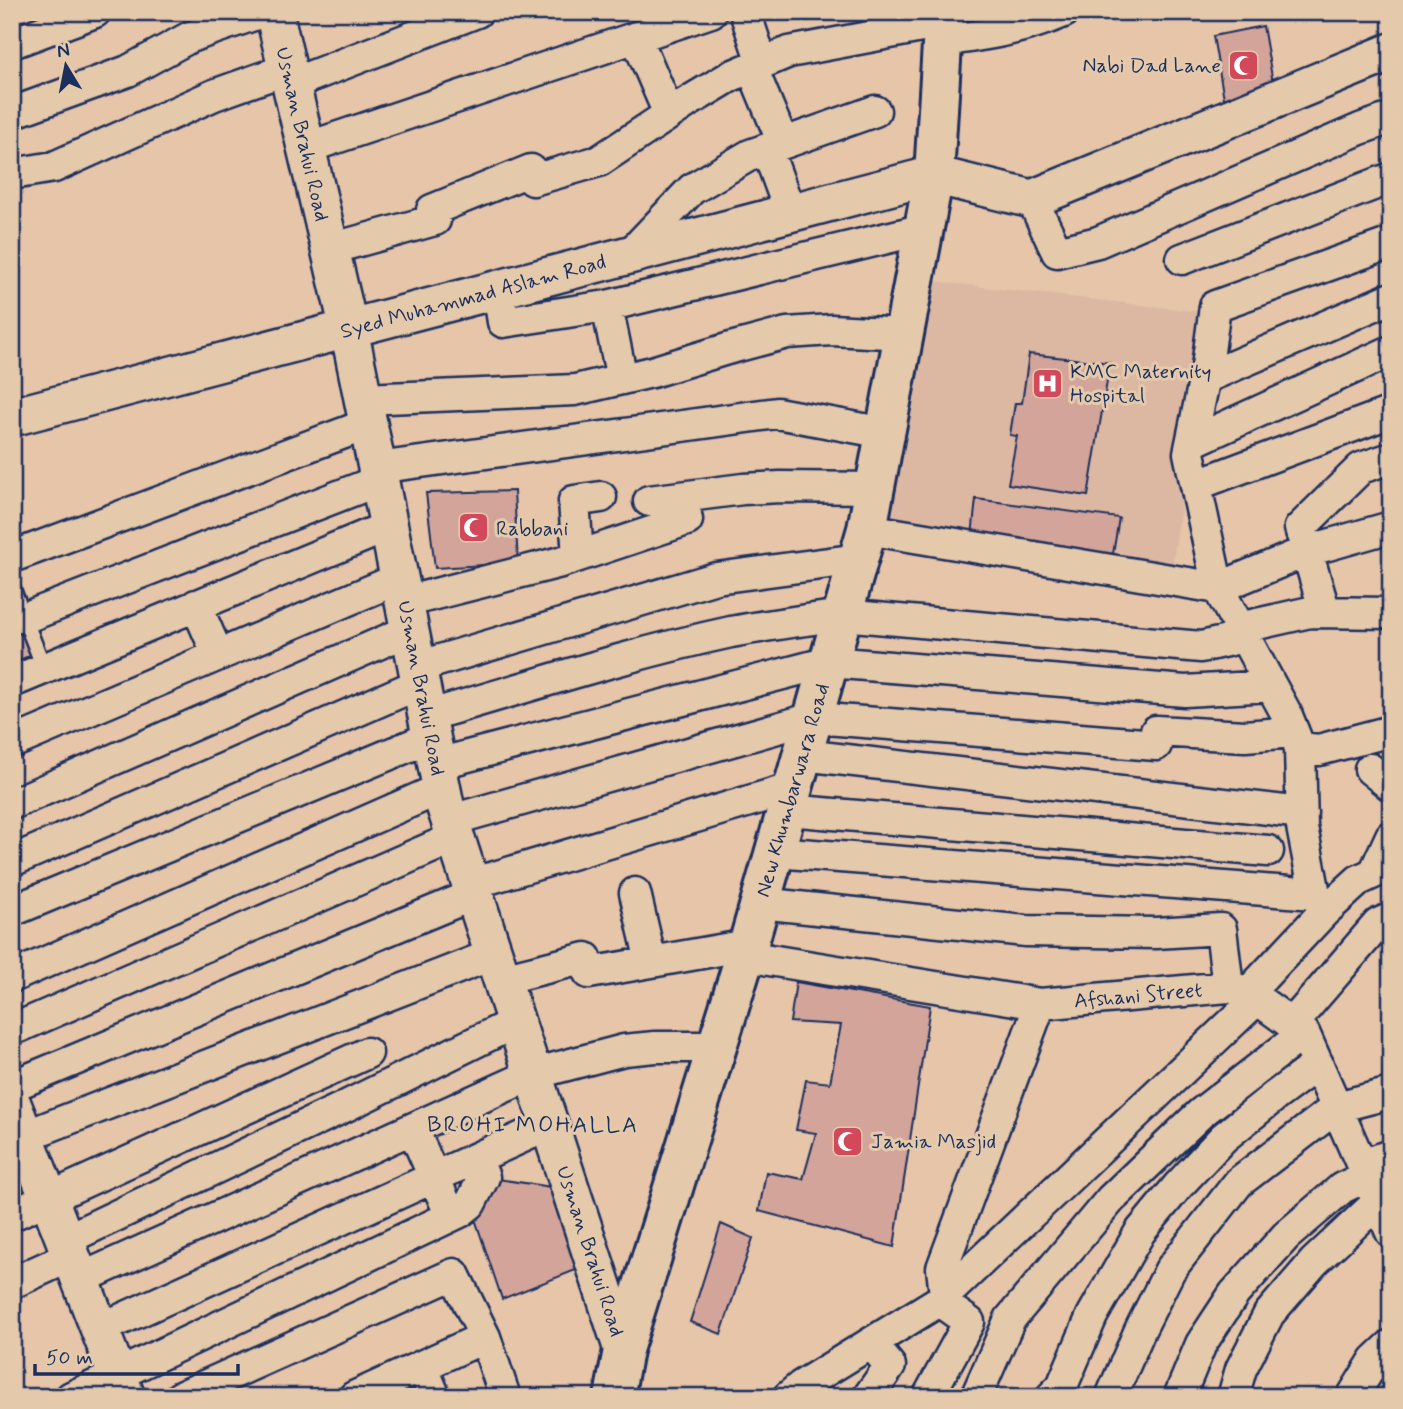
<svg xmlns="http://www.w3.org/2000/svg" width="1403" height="1409" font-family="Mynerve,sans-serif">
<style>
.built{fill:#dcb8a3}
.building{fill:#d3a49a;stroke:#1b2f5e;stroke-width:2}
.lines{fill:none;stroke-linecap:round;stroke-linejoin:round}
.service-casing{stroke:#1b2f5e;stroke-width:19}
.minor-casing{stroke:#1b2f5e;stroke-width:35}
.tertiary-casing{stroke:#1b2f5e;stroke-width:42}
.secondary-casing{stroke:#1b2f5e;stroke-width:44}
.service{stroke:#e4c9ab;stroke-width:14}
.minor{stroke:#e4c9ab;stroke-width:30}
.tertiary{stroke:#e4c9ab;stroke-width:37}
.secondary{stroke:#e4c9ab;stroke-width:38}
.labels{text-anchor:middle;stroke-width:6;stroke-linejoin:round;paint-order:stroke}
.poi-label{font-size:21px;fill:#1b2f5e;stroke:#e4c9ab;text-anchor:start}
.street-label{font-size:21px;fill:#1b2f5e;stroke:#e4c9ab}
.neighbourhood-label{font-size:23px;letter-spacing:2px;fill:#1b2f5e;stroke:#e4c9ab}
</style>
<rect width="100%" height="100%" fill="#e6c5a9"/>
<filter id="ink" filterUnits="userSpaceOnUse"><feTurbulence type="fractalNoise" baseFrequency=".0143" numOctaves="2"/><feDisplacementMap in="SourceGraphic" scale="14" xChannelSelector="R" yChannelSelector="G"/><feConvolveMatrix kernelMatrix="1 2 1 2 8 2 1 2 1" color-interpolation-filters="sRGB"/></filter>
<g filter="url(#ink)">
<path class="built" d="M914 279 1211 313 1170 580 867 529Z"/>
<path class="building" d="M1263 26 1275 94 1225 104 1213 36Z
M1029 354 1110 363 1088 496 1008 484 1017 436 1010 435 1015 403H1022Z
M514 491 518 563 435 568 426 493Z
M976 499 1119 518 1113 554 972 536Z
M12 587 34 654 12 663Z
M796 982 930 1006 894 1247 759 1211 766 1172 803 1179 816 1133 796 1130 806 1080 830 1083 841 1025 790 1022Z
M484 1177 558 1188 586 1266 502 1299 470 1204Z
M721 1224 753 1238 721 1334 690 1322Z"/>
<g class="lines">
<defs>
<path id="service" d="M12 587 44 668"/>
<path id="minor" d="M745 12 762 63
M636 37 669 114
M942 41C985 35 1024 29 1064 12
M12 43 95 12
M752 68 783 143
M291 84 477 12
M12 113 128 71 190 37 262 12
M306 148 711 12
M767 149 790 212
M12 174 54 167 214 95 287 69
M1032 199 1057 252 1098 242 1360 129 1391 118
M330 249 435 220 432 210 531 170 533 180 599 161 686 103 731 76 789 52 943 23
M629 255 692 189 750 155 875 111
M1182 259 1391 178
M498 290 503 322 607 306 924 229
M607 306 622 379
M1205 378 1391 298
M363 399 575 390 652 372 727 349 787 333 832 330 904 334
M1192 442 1391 351
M377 468 777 413 885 433
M1196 485 1391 412
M649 501 743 489 780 487 875 488
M867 529 1218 588 1307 551 1391 527
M578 556 574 501 601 497
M12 557 368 424
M404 602 561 562 687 520 683 497
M196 605 218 655
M1325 612 1300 528 1361 468 1391 458
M24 618 380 480
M1239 628 1310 612 1391 613
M417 667 716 578 859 559
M12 682 389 526
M427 716C528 687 629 654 731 632 768 625 805 620 842 615L1201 647 1244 637
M12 743 400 578
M1300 748 1319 750 1391 731
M803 755 1302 813
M437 764 829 662 1185 691 1271 686
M1370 769 1391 786
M12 804 410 630
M787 810 1268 851
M451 820 813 718 1156 745V731L1245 736 1293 732
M775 852 1315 894
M12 861 421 683
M1374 873 1391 836
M471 884 793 788
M635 893 651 962
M760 903 1026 931 1156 933 1221 929 1228 987
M12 911 431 737
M1324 912 1359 880 1391 865
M745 956 1040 1004 1228 987 1249 992 1257 999 1304 1033 1391 1232
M12 977 442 788
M502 979 586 958 589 973 748 945
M1249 992 1324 912 1315 894 1302 827 1300 748 1286 713 1218 588 1189 453 1207 367 1215 306 1391 243
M1292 1024 1378 924 1391 918
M12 1030 456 837
M12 1086 475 894
M413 1129 451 1216
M12 1141 494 954
M1362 1165 1391 1155
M12 1215 367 1053
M65 1240 346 1106 516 1022
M80 1279 533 1074 624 1050 655 1047H717
M12 1283 71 1256
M945 1295 942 1268 1040 1004
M100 1329 549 1125
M422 1366 435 1397
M71 1397 460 1212 470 1204 484 1177 476 1158
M180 1397 454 1274 485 1337 505 1397
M354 1397 485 1337
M788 1397 801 1386 939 1301 1257 999
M868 1397 890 1366 871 1343
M928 1397 969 1322 939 1301
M976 1397 1010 1319 1111 1199 1201 1113 1304 1033
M1051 1397 1062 1386 1092 1316 1140 1232 1178 1186 1223 1138 1275 1096 1318 1064
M1111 1397 1140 1330 1170 1270 1239 1182 1337 1107 1391 1093
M1179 1397 1201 1344 1234 1294 1286 1236 1342 1188 1367 1176
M1233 1397 1241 1369 1269 1314 1314 1262 1378 1202
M1352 1397 1375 1360 1391 1345"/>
<path id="tertiary" d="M274 12 349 329 445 805 623 1350
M12 417 934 175 1032 199 1391 52
M12 1104 126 1397"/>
<path id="secondary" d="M614 1397 623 1350 745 956 867 529 934 175 944 12"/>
</defs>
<use href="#service" class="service-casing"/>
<use href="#minor" class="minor-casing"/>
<use href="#tertiary" class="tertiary-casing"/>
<use href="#secondary" class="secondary-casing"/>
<use href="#service" class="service"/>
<use href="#minor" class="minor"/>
<use href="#tertiary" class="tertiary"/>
<use href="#secondary" class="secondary"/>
</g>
</g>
<defs>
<symbol id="mosque-square" viewBox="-11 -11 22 22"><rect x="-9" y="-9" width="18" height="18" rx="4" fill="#d1495b" stroke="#e4c9ab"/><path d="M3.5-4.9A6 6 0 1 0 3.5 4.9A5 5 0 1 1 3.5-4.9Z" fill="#fff"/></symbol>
<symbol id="hospital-square" viewBox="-11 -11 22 22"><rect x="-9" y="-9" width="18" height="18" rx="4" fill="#d1495b" stroke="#e4c9ab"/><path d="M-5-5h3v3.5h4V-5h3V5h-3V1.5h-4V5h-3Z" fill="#fff"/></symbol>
</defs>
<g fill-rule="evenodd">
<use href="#mosque-square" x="1226" y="48" width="35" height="35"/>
<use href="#hospital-square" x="1030" y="366" width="35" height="35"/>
<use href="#mosque-square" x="456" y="510" width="35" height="35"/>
<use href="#mosque-square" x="830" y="1124" width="35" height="35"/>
</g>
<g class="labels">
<g class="poi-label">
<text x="1221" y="72" text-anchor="end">Nabi Dad Lane</text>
<text x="1070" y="378">KMC Maternity<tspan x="1070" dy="24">Hospital</tspan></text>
<text x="496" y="535">Rabbani</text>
<text x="871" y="1148">Jamia Masjid</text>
</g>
<g class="street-label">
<text transform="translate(303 134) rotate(77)" y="7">Usman Brahui Road</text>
<text transform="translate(473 296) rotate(-15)" y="7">Syed Muhammad Aslam Road</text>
<text transform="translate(422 688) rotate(79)" y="7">Usman Brahui Road</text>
<text transform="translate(792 790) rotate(-74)" y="7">New Khumbarwara Road</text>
<text transform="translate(1138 995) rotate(-5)" y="7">Afshani Street</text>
<text transform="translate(591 1251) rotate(72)" y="7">Usman Brahui Road</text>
</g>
<g class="neighbourhood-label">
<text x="533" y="1132">BROHI MOHALLA</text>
</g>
</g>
<rect width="1403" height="1409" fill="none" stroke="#e4c9ab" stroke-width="42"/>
<rect x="21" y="21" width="1361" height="1367" fill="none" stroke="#1b2f5e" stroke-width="2.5" filter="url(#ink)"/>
<g transform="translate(66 66) rotate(350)" stroke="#e4c9ab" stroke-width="5" paint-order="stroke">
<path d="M0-5L12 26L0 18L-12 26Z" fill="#1b2f5e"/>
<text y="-10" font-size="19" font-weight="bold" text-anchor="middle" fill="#1b2f5e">N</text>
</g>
<path d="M35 1364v10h203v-10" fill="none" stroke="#1b2f5e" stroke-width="3.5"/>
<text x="46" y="1364" font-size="21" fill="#1b2f5e" stroke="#e4c9ab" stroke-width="5" paint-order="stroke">50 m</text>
</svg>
